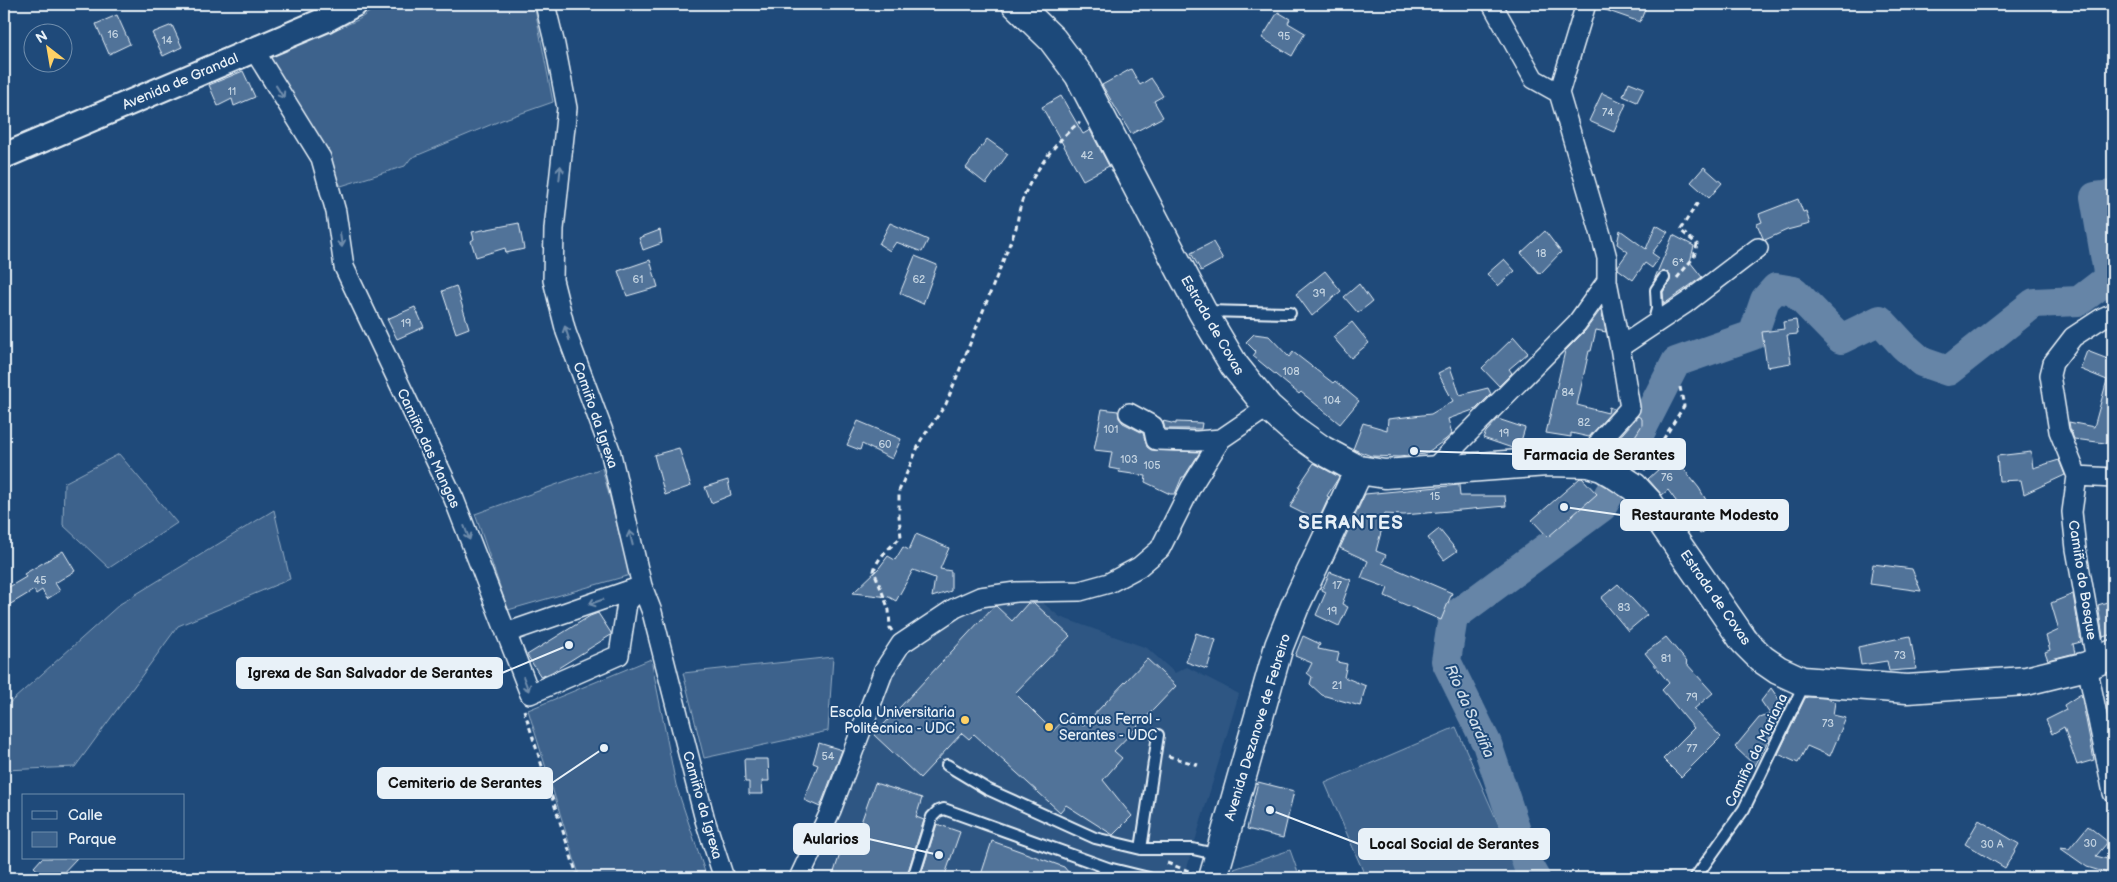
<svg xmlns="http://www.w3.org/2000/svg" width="2117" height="882" font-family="'Balsamiq Sans',sans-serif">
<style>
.built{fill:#2e5683}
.green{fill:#3c628c;stroke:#92aac2}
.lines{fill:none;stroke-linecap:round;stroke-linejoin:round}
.river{stroke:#6685a7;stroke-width:30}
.building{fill:#517399;stroke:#e8f1f8}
.service-casing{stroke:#e8f1f8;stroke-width:14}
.minor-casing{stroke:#e8f1f8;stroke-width:22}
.tertiary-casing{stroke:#e8f1f8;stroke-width:28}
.secondary-casing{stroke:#e8f1f8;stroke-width:31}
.path{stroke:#e8f1f8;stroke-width:3;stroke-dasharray:5 4;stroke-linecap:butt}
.service{stroke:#1f4a7a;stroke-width:10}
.minor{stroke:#1f4a7a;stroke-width:19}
.tertiary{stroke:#1f4a7a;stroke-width:24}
.secondary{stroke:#1f4a7a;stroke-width:28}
.oneway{stroke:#6f8dac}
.poi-dot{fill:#ffd166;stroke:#1f4a7a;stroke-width:2}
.labels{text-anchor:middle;stroke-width:4;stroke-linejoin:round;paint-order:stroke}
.number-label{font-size:11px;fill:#c2d2e0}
.street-label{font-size:14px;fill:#e8f1f8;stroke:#1f4a7a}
.poi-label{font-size:14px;fill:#e8f1f8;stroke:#1f4a7a;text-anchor:end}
.water-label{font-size:15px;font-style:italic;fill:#d4e1ec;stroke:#1f4a7a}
.district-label{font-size:19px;font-weight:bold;letter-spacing:1px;fill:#e8f1f8;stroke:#1f4a7a}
.leader{fill:none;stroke:#e8f1f8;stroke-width:2}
.callout-dot{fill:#e8f1f8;stroke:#1f4a7a;stroke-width:2}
.callout{fill:#e8f1f8;stroke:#e8f1f8;stroke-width:2}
.callout-label{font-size:15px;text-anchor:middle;font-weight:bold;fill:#111}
</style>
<rect width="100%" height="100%" fill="#1f4a7a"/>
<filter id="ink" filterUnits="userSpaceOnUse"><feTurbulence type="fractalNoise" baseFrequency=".02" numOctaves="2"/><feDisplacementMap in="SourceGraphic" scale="10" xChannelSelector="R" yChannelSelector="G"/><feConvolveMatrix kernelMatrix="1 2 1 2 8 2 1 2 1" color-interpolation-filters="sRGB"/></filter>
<g filter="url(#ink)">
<path class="built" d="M1038 599 1060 617 1147 648 1175 673 1187 667 1239 694 1184 878H814L888 675 939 624 976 604Z"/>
<path class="green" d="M381 4H534L553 102 502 120 411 158 405 166 341 186 268 57 358 20Z
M119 454 177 523 109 568 63 525 64 483Z
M602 468 630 575 508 610 475 514Z
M274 510 290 579 178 626 75 767 4 770V708L120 604Z
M833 657 828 731 704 758 683 673Z
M651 659 676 785 707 878H580L528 710Z
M1456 727 1522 878H1366L1325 783Z
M1290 850 1300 878H1237L1234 869Z"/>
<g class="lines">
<path class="river" d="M1626 460 1676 362 1753 335 1765 300 1776 288 1794 291 1841 339 1880 320 1904 346 1922 362 1948 371 2034 303 2079 301 2109 278 2095 197 2113 195
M1535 878 1528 866 1487 744 1446 661 1453 617 1602 507 1609 494"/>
</g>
<path class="building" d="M1597 4H1647L1640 22 1597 7Z
M1278 12 1290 19 1288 23 1305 33 1292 56 1262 38Z
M117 15 130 44 109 54 96 24Z
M172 25 182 47 163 56 152 33Z
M1131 69 1140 85 1151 78 1163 96 1154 101 1163 117 1131 134 1102 85Z
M243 71 255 97 234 106 232 99 218 106 209 85Z
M1629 82 1644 88 1637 102 1623 96Z
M1602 93 1626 104 1614 132 1589 121Z
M1061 96 1083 134 1090 130 1109 166 1083 180 1042 107Z
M987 139 1008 154 986 184 966 168Z
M1704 167 1722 183 1709 198 1691 182Z
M1798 199 1803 212 1806 211 1810 224 1787 230 1765 240 1763 238 1757 224 1762 222 1759 214Z
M519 223 524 249 506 253 505 248 476 257 471 241 474 239 472 232Z
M890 223 928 240 922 252 896 242 890 251 879 244Z
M1656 225 1668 232 1652 253 1659 258 1652 268 1645 263 1633 280 1618 269V266L1628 252 1617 244 1620 230 1646 249Z
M660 230 662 243 643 250 639 238Z
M1545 231 1561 252 1540 274 1521 253Z
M1673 235 1694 246 1690 262 1702 277 1664 304 1663 292 1670 281V275L1667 272H1661L1654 280Z
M1213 242 1223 259 1201 271 1191 253Z
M915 256 937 265 923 304 900 293Z
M1504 259 1515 271 1498 286 1487 274Z
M650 260 658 287 627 296 618 271Z
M1325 271 1341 291 1312 316 1296 294Z
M1359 284 1372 302 1358 313 1344 297Z
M456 286 469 328 456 333 442 291Z
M415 307 424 327 397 339 387 319Z
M1601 309 1606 332 1596 330 1591 351H1589L1577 405 1608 413 1609 407 1614 409 1589 437 1571 433V437L1546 433 1565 351 1585 331Z
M1796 320 1798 334 1787 335 1791 363 1767 367 1762 332 1784 329 1783 322Z
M1352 322 1369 343 1351 358 1333 337Z
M1254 334 1269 336 1289 357 1293 352 1333 383 1335 381 1359 401 1340 424 1301 392 1299 394 1253 356 1256 352 1246 342Z
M1514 337 1528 353 1509 369 1512 373 1499 386 1482 368Z
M2087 351 2113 361V444L2074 439 2070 428 2069 422 2094 427 2107 380 2080 369Z
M1450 367 1460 395 1488 388 1491 394 1476 409 1448 419 1452 434 1445 440 1425 454 1399 457 1371 456 1353 449 1363 423 1387 430 1388 419 1431 414 1453 401 1438 373Z
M1102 409 1118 411 1119 418 1123 423 1143 433 1147 447 1151 450 1200 452 1184 477H1182L1175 494H1170L1145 482 1146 476 1119 472 1120 470 1109 468 1112 452 1094 450Z
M1638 416 1642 419V425L1622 457 1609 449Z
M1498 419 1525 428 1519 448 1515 449 1483 438 1486 432Z
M858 421 901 439 892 459 862 444 860 450 847 445Z
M1163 421 1176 424V422L1202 423 1201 429H1165Z
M679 448 691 486 665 495 654 455Z
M2031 452 2033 468 2059 460 2065 475 2024 494 2021 480 1999 481 1997 456Z
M1673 456 1699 488 1719 522 1700 534 1668 490 1662 495 1648 479Z
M1314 463 1339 477 1327 496 1329 497 1314 530 1304 524 1308 516 1290 507 1300 488 1298 487Z
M1580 478H1582L1597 494 1548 537 1532 520Z
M728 480 731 495 711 503 705 487Z
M1459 485 1460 496H1505L1506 506 1404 515 1384 514V521L1376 551 1386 555 1382 563 1452 593 1441 620 1385 596 1388 588 1361 578 1368 561 1340 548 1365 494Z
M1439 529 1457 551 1444 560 1428 538Z
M916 534 949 548 940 569 951 571V591L932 597 935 578 913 570 896 601 889 597 853 593 879 568 888 556 895 560 903 547 909 550Z
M63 551 75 571 55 583 60 591 47 599 42 590 36 594 34 590 9 605 4 595V590L26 577 24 574Z
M1873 564 1912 569 1921 591 1870 584Z
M1330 572 1351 580 1342 604 1348 607 1339 626 1316 615 1326 592 1322 590Z
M1618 584 1647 615 1628 631 1601 598Z
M2073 594 2081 642 2073 644 2075 653 2048 660 2045 652 2050 650 2046 636 2059 630 2051 603Z
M2113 600V634L2103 637 2098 605Z
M1028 603H1034L1070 636 1015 693 1053 731 1070 713 1083 726 1147 659 1176 686 1114 751 1122 758 1103 780 1132 816 1113 835 1066 805 1060 812 974 734 969 739 962 733 920 778 874 735 993 607 996 606 1012 621Z
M598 613 611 633V635L552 672 541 677 527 655 590 616Z
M1196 633 1216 640 1207 669 1186 662Z
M1303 636 1320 644 1318 649 1339 653 1337 662 1347 664 1344 677 1366 686 1360 706 1322 695 1310 684 1312 677 1307 673 1312 663 1295 656Z
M1910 636 1916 669 1889 671 1887 661 1861 665 1858 647Z
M1666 637 1687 662 1686 663 1713 693 1694 709 1721 737 1681 777 1663 759 1694 728 1662 690 1669 683 1645 653Z
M1771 688 1785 708 1755 766 1735 747 1759 718 1770 714 1761 701Z
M2081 694 2094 760 2077 765 2064 727 2052 734 2046 720 2066 710 2064 705Z
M1808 697 1825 698 1835 702 1833 715 1846 718 1830 756 1807 746 1798 763 1778 754 1805 698Z
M819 743 842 750 820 807 804 800 818 765 813 763Z
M744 759H768L769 781H762L763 794H749V782H745Z
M1258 782 1294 791 1283 838 1247 829Z
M875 783 922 798 916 817 924 820 906 878H832L844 842 853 845Z
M1979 820 2019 844 2005 868 1965 844Z
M937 824 960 832 944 878H920Z
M2088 826 2108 842 2096 856 2111 860 2107 873 2087 867 2060 848 2069 849Z
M992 841 1064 867 1073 878H980Z
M42 858H77L58 878H46L34 867Z"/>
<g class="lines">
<defs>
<path id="service" d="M1206 311 1290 313
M1653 324 1657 309 1656 290 1664 278
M1158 735 1141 849H1193L1219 855
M947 765 987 789 1095 838 1141 849
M913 878 932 817 938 811 944 809 1108 868
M1099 878 1108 868 1149 878
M1695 878 1744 809 1801 691 1802 682"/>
<path id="minor" d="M545 4 555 45 567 108 554 229 553 280 566 332 610 450 642 586 652 612 705 820 724 878
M1492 4 1534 79 1559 93
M254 50 321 158 336 212 344 267 454 499 530 694 619 655 627 603 642 586
M1607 281 1620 347
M1129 413 1153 426 1156 440 1197 441 1221 439
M1588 463 1600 441 1630 408 1620 347 1686 303 1758 248
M1430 472 1577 323 1607 281V258L1601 235 1559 93 1586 4
M2077 476 2059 431 2050 375 2053 363 2073 337 2102 318 2113 313
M506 633 642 586
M2096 660 2076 549 2072 512 2077 476 2113 478
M2087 666 2113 793
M799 878 831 810 884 670 901 644 955 608 980 597 1016 592 1080 591 1109 583 1139 567 1160 549 1191 487 1221 439 1268 407"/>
<path id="tertiary" d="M4 156 327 19 355 4"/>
<path id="secondary" d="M1016 4 1052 39 1079 75 1202 311 1234 365 1268 407 1294 430 1322 450 1359 470 1385 474 1547 462 1588 463 1602 467 1614 474 1634 487 1648 502 1744 641 1762 659 1778 670 1802 681 1907 689 2026 681 2087 666 2113 654
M1213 878 1279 646 1295 606 1359 470"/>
</defs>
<use href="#service" class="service-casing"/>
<use href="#minor" class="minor-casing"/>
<use href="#tertiary" class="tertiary-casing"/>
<use href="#secondary" class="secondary-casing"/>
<path class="path" d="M1677 278 1694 257 1697 244 1680 230 1699 201
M1644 470 1684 406 1680 387
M892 631 890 628 889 610 874 571C877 557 891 547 901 537L899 516V491L921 440 946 404 1016 228C1018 219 1019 209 1022 201 1031 175 1058 138 1080 122
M524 710 578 878
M1168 756 1198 765
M1167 863 1194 873"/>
<use href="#service" class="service"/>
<use href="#minor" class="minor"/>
<use href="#tertiary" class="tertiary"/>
<use href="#secondary" class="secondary"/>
</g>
<defs><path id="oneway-shaft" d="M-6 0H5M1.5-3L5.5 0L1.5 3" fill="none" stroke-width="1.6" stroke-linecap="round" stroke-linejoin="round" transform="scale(1.25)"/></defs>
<g class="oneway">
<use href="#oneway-shaft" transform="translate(280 92) rotate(58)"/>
<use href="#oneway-shaft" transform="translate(560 173) rotate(-84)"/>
<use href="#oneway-shaft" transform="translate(341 240) rotate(82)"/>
<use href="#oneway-shaft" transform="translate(567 333) rotate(-108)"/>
<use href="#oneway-shaft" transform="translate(467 533) rotate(69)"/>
<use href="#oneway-shaft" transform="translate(631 538) rotate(-103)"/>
<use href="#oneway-shaft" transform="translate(596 602) rotate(161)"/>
<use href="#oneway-shaft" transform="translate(526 684) rotate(69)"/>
</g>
</g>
<g class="poi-dot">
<circle cx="965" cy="720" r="5"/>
<circle cx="1049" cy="727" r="5"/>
</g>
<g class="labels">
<g class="number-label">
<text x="113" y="38">16</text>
<text x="1284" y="40">95</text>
<text x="167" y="44">14</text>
<text x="232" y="95">11</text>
<text x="1608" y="116">74</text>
<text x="1087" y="159">42</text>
<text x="1541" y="257">18</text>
<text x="1678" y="266">6*</text>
<text x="638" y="283">61</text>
<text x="919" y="283">62</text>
<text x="1319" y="297">39</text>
<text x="406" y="327">19</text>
<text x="1291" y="375">108</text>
<text x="1568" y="396">84</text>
<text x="1332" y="404">104</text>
<text x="1584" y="426">82</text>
<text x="1111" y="433">101</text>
<text x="1504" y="437">19</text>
<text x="885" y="448">60</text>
<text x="1129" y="463">103</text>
<text x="1152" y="469">105</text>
<text x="1667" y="481">76</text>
<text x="1435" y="500">15</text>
<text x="40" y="584">45</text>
<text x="1337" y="589">17</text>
<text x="1624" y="611">83</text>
<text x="1332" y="615">19</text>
<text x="1900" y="659">73</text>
<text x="1666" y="662">81</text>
<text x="1337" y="689">21</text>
<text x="1692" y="701">79</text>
<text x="1828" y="727">73</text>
<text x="1692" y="752">77</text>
<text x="828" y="760">54</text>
<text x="2090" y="847">30</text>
<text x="1992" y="848">30 A</text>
</g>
<g class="street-label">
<text transform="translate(180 81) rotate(-23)" y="5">Avenida de Grandal</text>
<text transform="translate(1213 325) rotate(60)" y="5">Estrada de Covas</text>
<text transform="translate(596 415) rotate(71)" y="5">Camiño da Igrexa</text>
<text transform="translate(429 448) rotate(65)" y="5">Camiño das Mangas</text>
<text transform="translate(2083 580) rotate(81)" y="5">Camiño do Bosque</text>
<text transform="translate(1716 597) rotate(55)" y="5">Estrada de Covas</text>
<text transform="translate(1257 727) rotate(-73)" y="5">Avenida Dezanove de Febreiro</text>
<text transform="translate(1756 750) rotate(-64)" y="5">Camiño da Mariana</text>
<text transform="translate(703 805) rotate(74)" y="5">Camiño da Igrexa</text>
</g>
<g class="poi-label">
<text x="955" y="717">Escola Universitaria<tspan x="955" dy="16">Politécnica - UDC</tspan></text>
<text x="1059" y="724" text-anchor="start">Campus Ferrol -<tspan x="1059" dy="16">Serantes - UDC</tspan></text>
</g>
<g class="water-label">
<text transform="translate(1470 711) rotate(66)" y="5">Río da Sardiña</text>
</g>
<g class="district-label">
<text x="1351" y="529">SERANTES</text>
</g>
</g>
<path class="leader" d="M1414 451L1513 454M1564 507L1621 515M569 645L502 673M604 748L552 783M939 855L869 839M1270 810L1359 844"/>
<g class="callout-dot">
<circle cx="1414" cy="451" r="5"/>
<circle cx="1564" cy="507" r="5"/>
<circle cx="569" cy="645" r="5"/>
<circle cx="604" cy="748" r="5"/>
<circle cx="939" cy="855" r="5"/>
<circle cx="1270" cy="810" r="5"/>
</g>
<g class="callout">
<rect x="1513" y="439" width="172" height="30" rx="5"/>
<rect x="1621" y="500" width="167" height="30" rx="5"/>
<rect x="237" y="658" width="265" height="30" rx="5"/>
<rect x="378" y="768" width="174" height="30" rx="5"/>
<rect x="794" y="824" width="75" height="30" rx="5"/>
<rect x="1359" y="829" width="190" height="30" rx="5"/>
</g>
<g class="callout-label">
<text x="1599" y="460">Farmacia de Serantes</text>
<text x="1705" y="520">Restaurante Modesto</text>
<text x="370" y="678">Igrexa de San Salvador de Serantes</text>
<text x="465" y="788">Cemiterio de Serantes</text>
<text x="831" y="844">Aularios</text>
<text x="1454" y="849">Local Social de Serantes</text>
</g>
<rect width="2117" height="882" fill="none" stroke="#1f4a7a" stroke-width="20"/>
<rect x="10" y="10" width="2097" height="862" fill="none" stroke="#e8f1f8" stroke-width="2" filter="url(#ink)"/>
<rect x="22" y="794" width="162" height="65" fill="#1f4a7a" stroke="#6f8dac"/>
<rect x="32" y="811" width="25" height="8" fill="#1f4a7a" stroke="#6f8dac"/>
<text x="68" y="820" font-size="15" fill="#e8f1f8">Calle</text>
<rect x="32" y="832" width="25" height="15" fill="#3c628c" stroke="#6f8dac"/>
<text x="68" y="844" font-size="15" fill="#e8f1f8">Parque</text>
<g transform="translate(48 48) rotate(329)"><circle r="24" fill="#1f4a7a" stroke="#6f8dac"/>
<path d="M0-4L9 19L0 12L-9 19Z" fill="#ffd166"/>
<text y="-8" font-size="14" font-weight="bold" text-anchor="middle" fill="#e8f1f8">N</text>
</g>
</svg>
